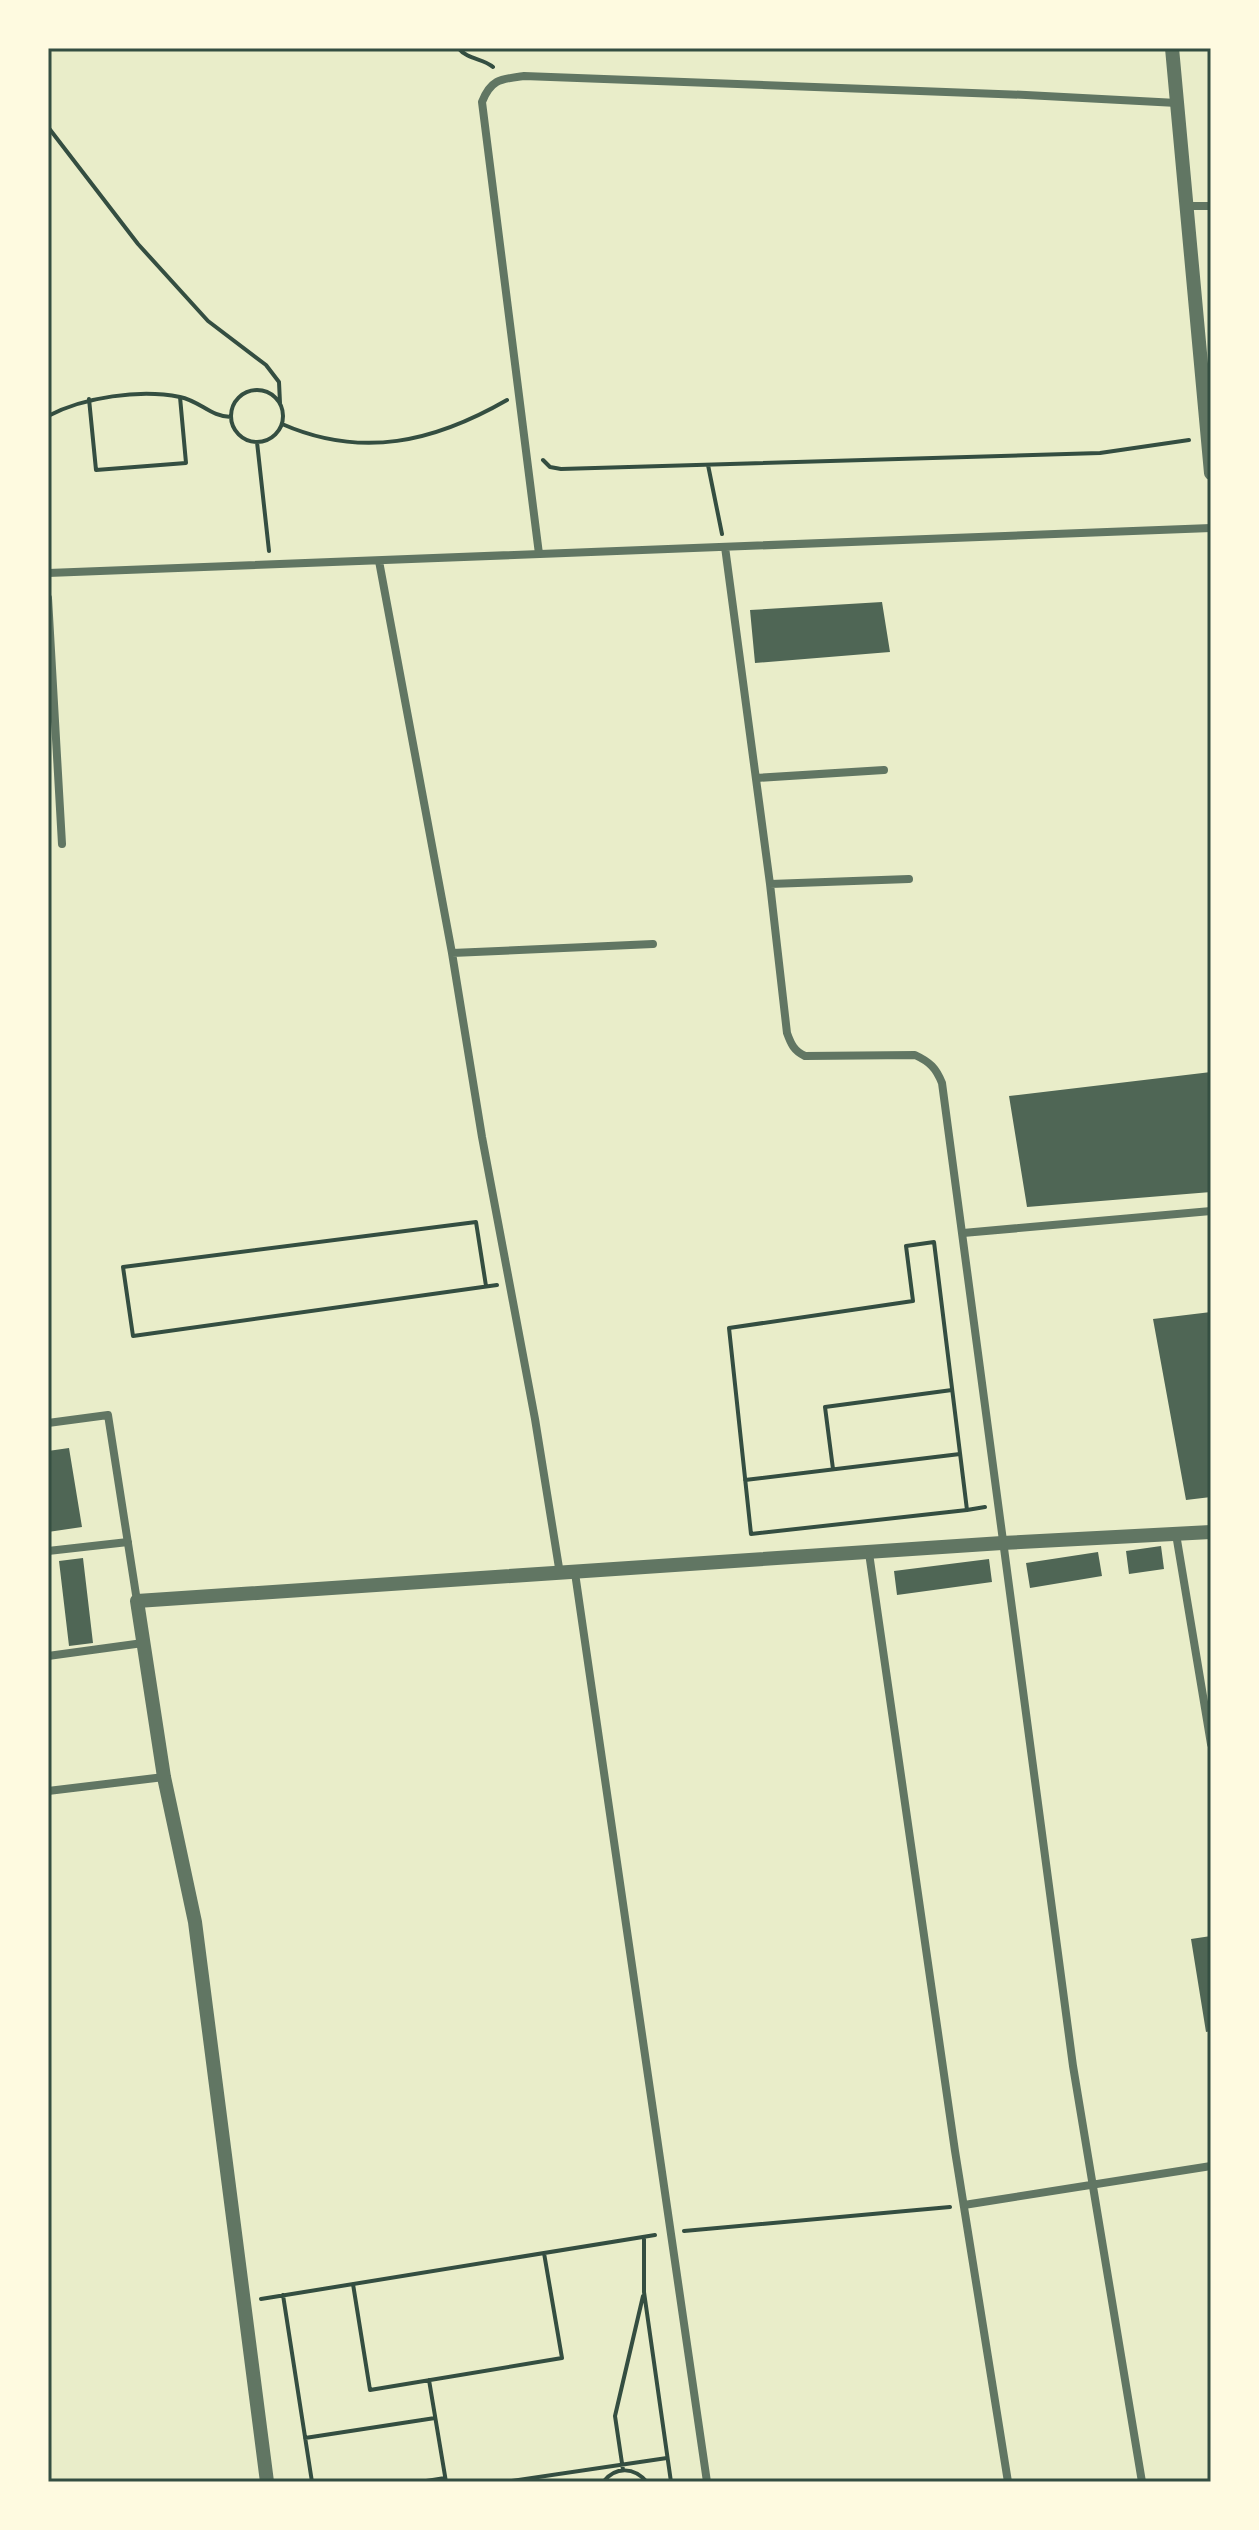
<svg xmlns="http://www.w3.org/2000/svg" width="1259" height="2530" font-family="Jost,sans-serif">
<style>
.building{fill:#4f6655}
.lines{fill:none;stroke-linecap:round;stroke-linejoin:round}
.path{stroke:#344e41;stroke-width:4}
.minor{stroke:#617663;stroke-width:8}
.tertiary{stroke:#617663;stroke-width:14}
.neatline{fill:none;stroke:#344e41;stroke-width:3}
</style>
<rect width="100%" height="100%" fill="#e9edc9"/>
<path class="building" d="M882 602 890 652 755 663 750 610Z
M1211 1072V1192L1027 1207 1009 1096Z
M1211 1312V1497L1186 1500 1153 1319Z
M69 1448 82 1527 48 1532V1451Z
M1161 1546 1164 1569 1129 1574 1126 1551Z
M1098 1552 1102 1576 1030 1588 1026 1563Z
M83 1558 93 1643 69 1646 59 1561Z
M989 1559 992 1582 897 1595 894 1571Z
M1211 1936V2031L1206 2032 1191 1939Z"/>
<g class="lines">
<path class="path" d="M458 48C468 60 483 58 493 67
M48 127 138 244 208 321 266 365 279 382 280 403
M231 416a26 26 0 1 1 52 0a26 26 0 1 1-52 0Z
M89 399 96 470 186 463 180 397
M48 416C84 397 140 389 180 397 200 401 211 417 231 417
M282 424C362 459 434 442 507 400
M257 442 269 551
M543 460 550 467 561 469 1100 453 1189 440
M708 465 722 534
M934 1242 967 1510 751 1534 729 1328 913 1301 906 1246Z
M486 1286 476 1222 123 1267 133 1336 497 1285
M833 1469 825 1407 952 1390
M745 1480 960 1454
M967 1510 985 1507
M684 2231 950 2207
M644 2237V2292L671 2482
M353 2284 370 2390 562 2358 544 2253
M283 2295 312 2482
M261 2299 655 2235
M429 2380 446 2482
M305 2438 435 2418
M623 2470 615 2416 643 2296
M420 2482 445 2478
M505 2482 667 2458
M603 2482C616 2466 634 2467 647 2482"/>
<path class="minor" d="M1186 206H1211
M725 547 770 884 787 1033C791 1044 794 1051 805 1056L915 1055C930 1062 936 1068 942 1083L1073 2066 1142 2482
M539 554 482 102C491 79 501 79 524 76L1026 95 1177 103
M379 561 452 953 482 1137 535 1419 560 1574
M48 573 1211 528
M48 598 62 844
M756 778 884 770
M770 884 909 879
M452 953 653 944
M963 1233 1211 1211
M48 1423 108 1415 137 1601
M1176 1534 1211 1744
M48 1551 128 1542
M869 1553 955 2151 1008 2482
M575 1573 707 2482
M48 1656 143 1643
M48 1791 164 1777
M964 2205 1211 2166"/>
<path class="tertiary" d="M1172 48 1211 473
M267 2482 195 1922 164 1777 137 1601 1002 1543 1211 1532"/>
</g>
<rect width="1259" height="2530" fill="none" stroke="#fefae0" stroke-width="100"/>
<rect x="50" y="50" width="1159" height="2430" class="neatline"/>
</svg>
